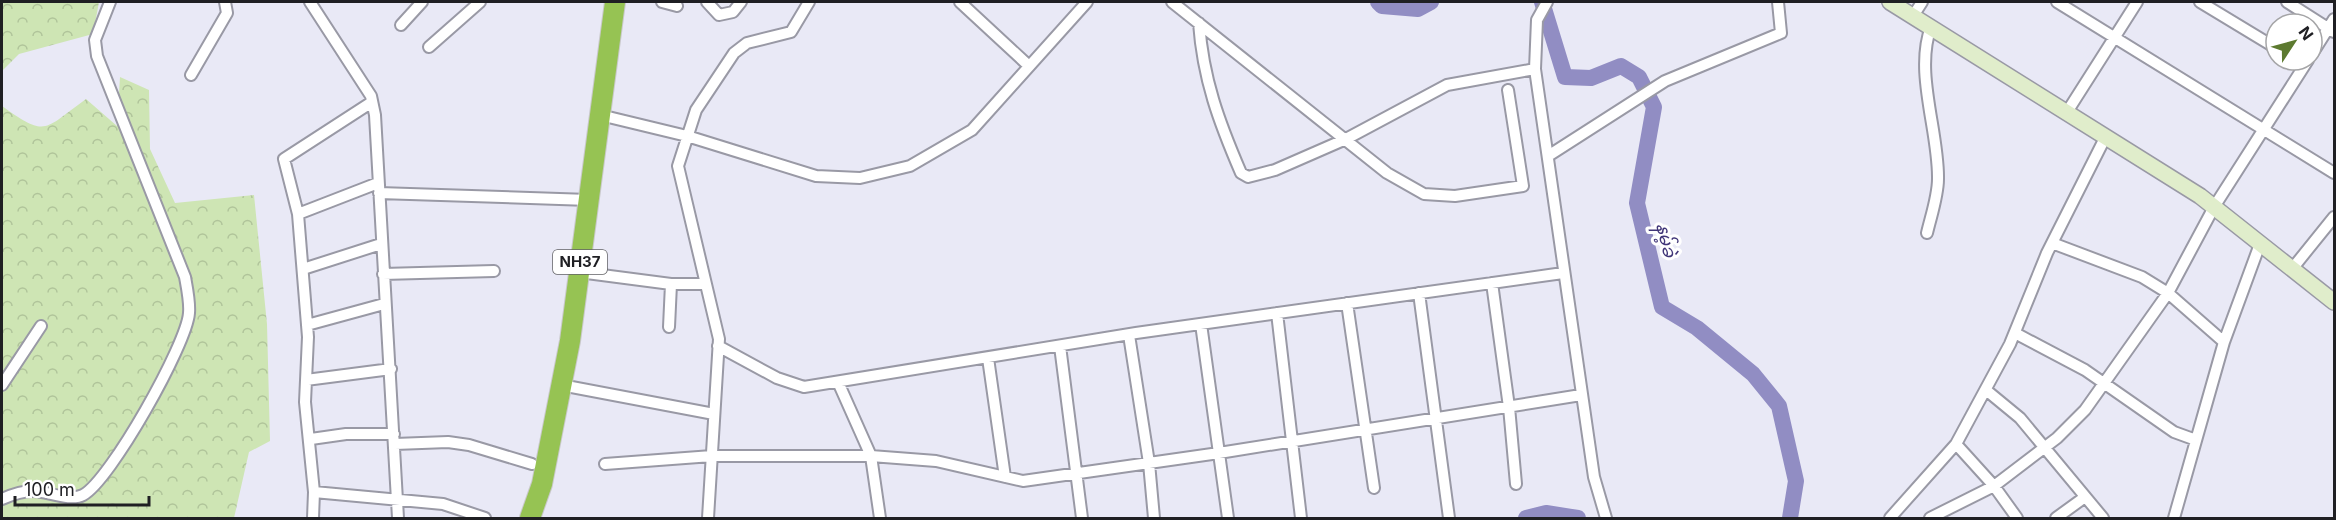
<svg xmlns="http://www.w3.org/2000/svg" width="2336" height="520" font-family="Inter,'Noto Sans Myanmar',sans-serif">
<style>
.forest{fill:url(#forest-crowns)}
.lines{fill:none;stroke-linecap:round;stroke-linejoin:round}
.river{stroke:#918dc3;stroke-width:16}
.street-casing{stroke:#9999a5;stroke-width:14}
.secondary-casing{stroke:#9999a5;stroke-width:18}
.highway-casing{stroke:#c9c9ca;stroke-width:22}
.street{stroke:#fff;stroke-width:10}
.secondary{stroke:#e0edcb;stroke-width:15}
.highway{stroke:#96c353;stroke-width:20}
.labels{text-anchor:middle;stroke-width:6;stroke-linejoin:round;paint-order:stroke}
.shield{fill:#fff;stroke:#626265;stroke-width:1.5}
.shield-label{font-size:15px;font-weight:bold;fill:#1f1f23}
.water-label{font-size:18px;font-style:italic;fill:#403578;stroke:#fff}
</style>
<defs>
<pattern id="forest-crowns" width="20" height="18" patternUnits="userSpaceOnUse" patternTransform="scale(1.5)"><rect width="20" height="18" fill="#cee5b4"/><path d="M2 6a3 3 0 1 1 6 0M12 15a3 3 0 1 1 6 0" fill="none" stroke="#b0c49a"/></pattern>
</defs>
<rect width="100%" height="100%" fill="#e9e9f6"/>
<path class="forest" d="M2 2H99L93 34 19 54 2 71Z
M120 77 149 90 150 149 175 203 254 195 267 324 270 441 249 452 234 518H2V106C47 138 43 130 86 99L117 126Z"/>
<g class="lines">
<path class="river" d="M1378 2 1382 6 1418 9 1431 2
M1542 2 1565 77 1591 78 1621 66 1639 77 1654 107 1637 203 1662 307 1697 328 1753 374 1779 406 1796 481 1790 518
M1526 518 1546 513 1578 518"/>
<defs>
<path id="street" d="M310 2 371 96 375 115 398 518
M662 2 677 6
M707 2 719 15 733 12 741 2
M960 2 1029 66
M1172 2 1387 173 1424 194 1455 196 1523 186 1508 90
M1547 2 1537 20 1535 69 1594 477 1606 518
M2057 2 2334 173
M2200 2 2276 48
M2287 2 2334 32
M1913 16 1922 2
M1199 23C1203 79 1219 122 1241 173L1248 177 1275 170 1346 139 1447 85 1535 69
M401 25 422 2
M429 47 480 2
M2312 54 2334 19
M191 75 227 13 225 2
M2067 112 2137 2
M600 115 687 136 816 176 860 178 910 166 972 130 1087 2
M1548 156 1665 81 1781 33 1778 2
M379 193 589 200
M298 214 378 183
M1927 233C1931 216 1938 196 1938 179 1939 132 1914 72 1931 27
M2052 243 2142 277 2168 293 2224 342
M303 269 381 244
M2292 269 2334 217
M579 272 671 284H704
M383 274 494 271
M1492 283 1509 407 1516 484
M1419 293 1449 518
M1347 303 1374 488
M1277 313 1301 518
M1201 324 1228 518
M307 325 384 304
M669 327 671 284
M2015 333 2085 370 2174 432 2196 440
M1129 335 1149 463 1154 518
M718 346 777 378 804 387 1136 333 1563 273
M1060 346 1082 518
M988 358 1005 477
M306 380 391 369
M838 382 871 456 880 518
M2 385 41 326
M561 385 714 414
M1986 390 2020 418 2103 518
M311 439 346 434H394
M395 444 448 442 469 445 532 464
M1956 444 1994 486 2017 518
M605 464 712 456H871L936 461 1023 481 1219 453 1581 395
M314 492 443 504 485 518
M2 499C11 495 22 491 33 491 47 491 70 502 83 495 110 481 187 344 189 313 190 302 187 288 185 277L97 56 95 40 110 2
M313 518 314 492 305 402 308 337 298 214 284 159 372 102
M708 518 719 339 678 166 696 110 734 53 747 43 791 32 809 2
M1890 518 1956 444 2010 344 2047 253 2106 136
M1930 518 1994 486 2057 438 2085 410 2168 293 2214 207 2308 60
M2056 518 2085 497
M2174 518 2224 342 2260 244"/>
<path id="secondary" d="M1890 2 2200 196 2334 302"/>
<path id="highway" d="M530 518 542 484 570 341 615 2"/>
</defs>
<use href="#street" class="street-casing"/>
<use href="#secondary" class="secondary-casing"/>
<use href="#highway" class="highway-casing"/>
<use href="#street" class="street"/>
<use href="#secondary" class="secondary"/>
<use href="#highway" class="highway"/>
</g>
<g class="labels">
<rect class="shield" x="553" y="250" width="54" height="24" rx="4.5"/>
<g class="shield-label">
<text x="580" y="267">NH37</text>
</g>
<g class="water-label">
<text transform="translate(1666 240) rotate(76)" y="6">နမ့်ခဲ</text>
</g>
</g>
<rect width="2336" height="520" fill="none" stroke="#1f1f23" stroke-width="6"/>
<g transform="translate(2294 42) rotate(54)"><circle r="28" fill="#ffffff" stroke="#a5a5a7" stroke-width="1.5"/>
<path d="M0-4.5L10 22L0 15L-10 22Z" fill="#5d7a30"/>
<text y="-9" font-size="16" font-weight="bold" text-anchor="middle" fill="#1f1f23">N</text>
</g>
<path d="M15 496v9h134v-9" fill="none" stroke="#1f1f23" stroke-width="3"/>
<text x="24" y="496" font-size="18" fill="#1f1f23" stroke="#ffffff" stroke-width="4.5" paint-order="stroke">100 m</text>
</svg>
